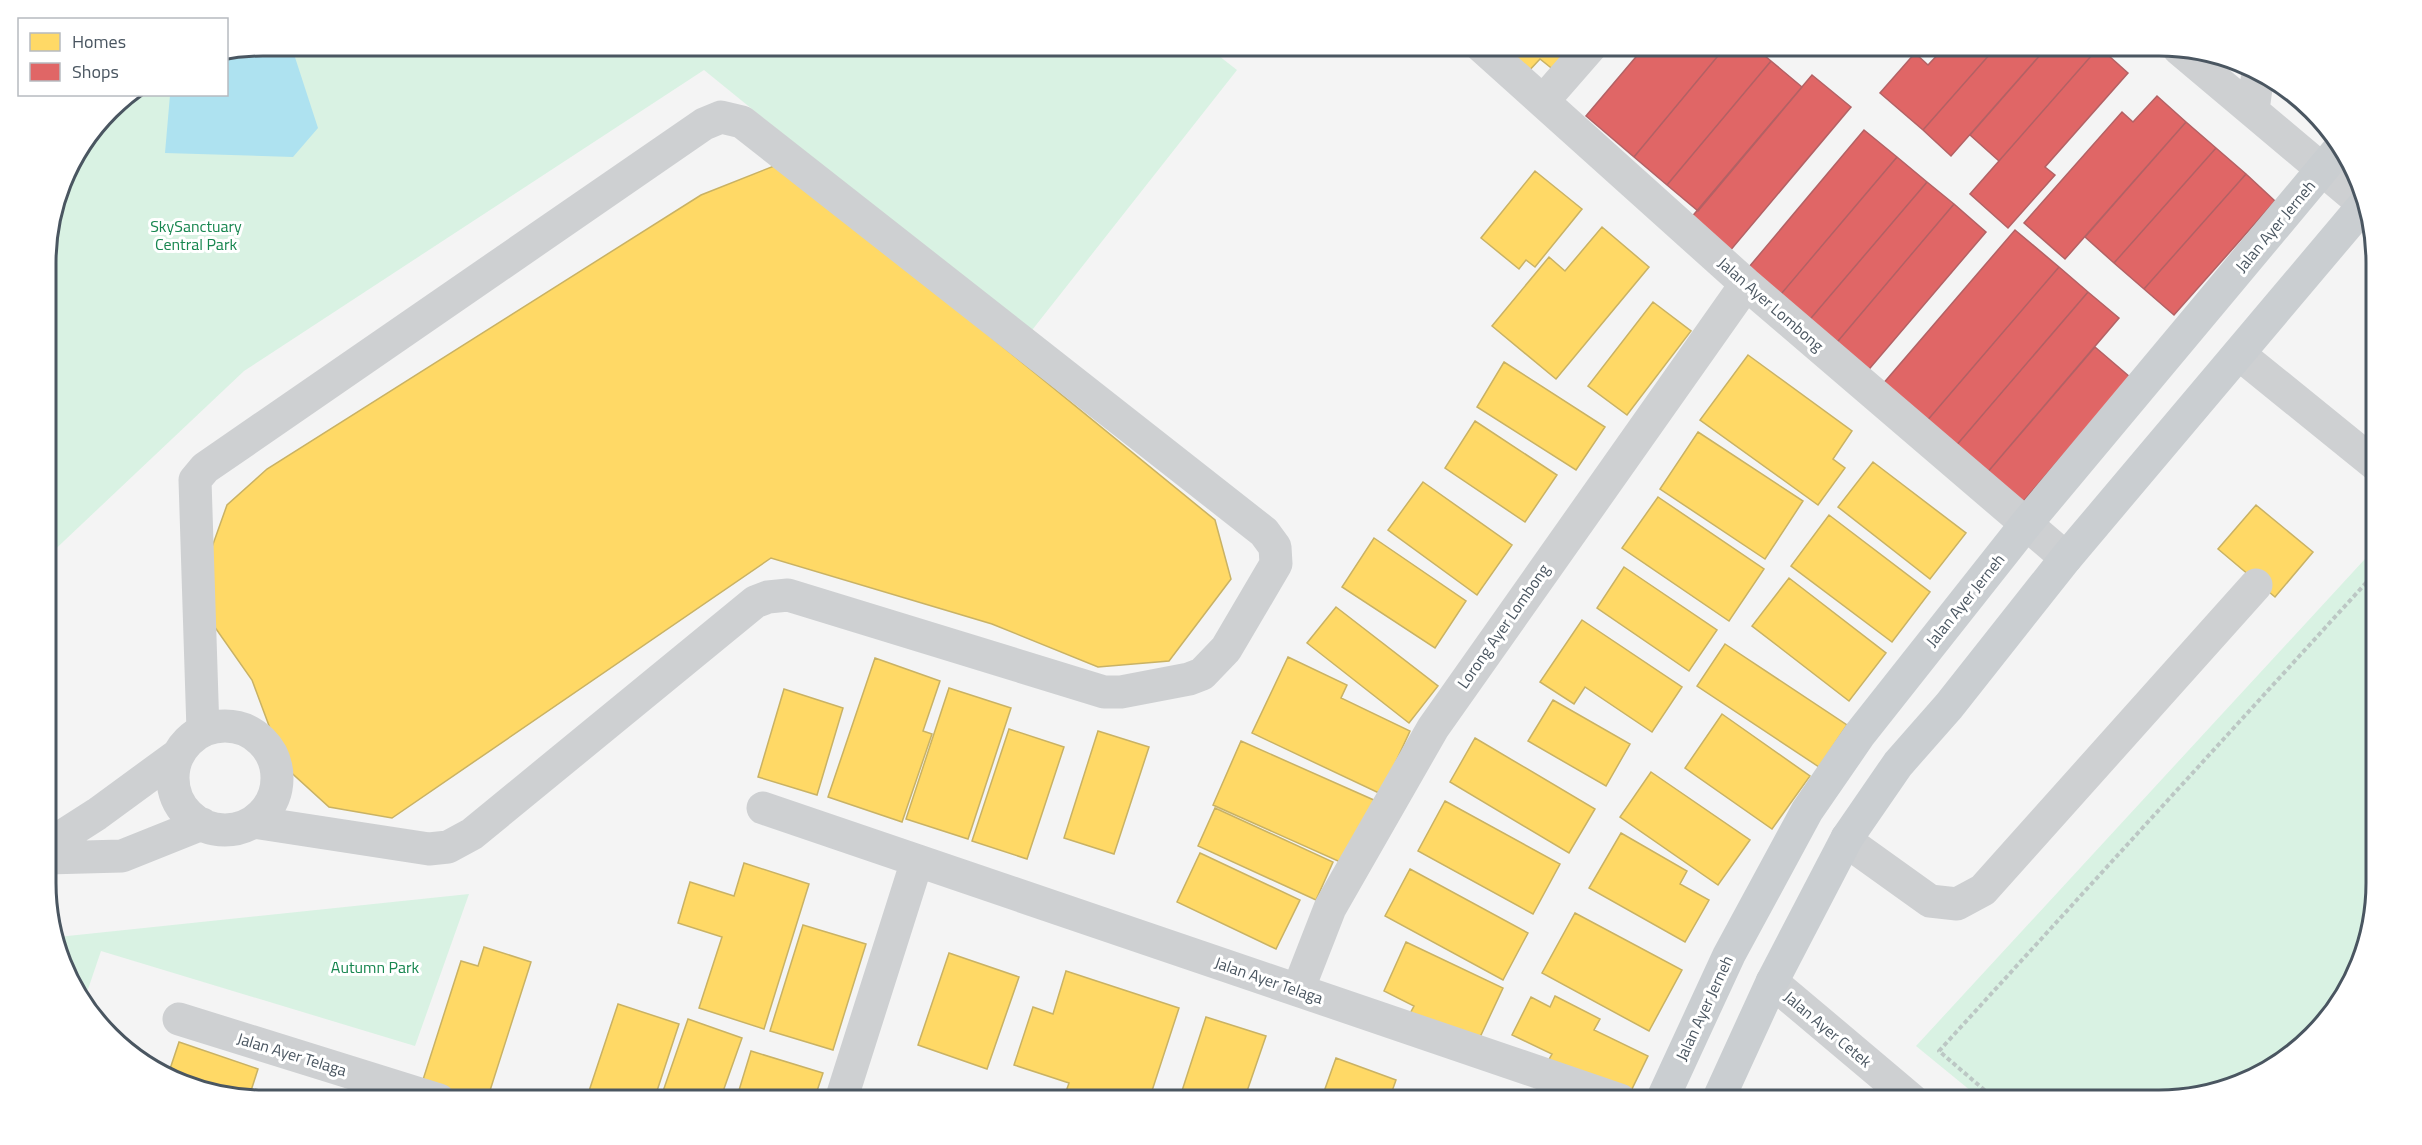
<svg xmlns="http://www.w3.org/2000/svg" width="2422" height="1145" font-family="'Titillium Web',sans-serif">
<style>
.green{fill:#d9f2e3}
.water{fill:#aee2f0}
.homes{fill:#ffd966;stroke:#c9b264;stroke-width:1.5}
.shops{fill:#e06666;stroke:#b36164;stroke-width:1.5}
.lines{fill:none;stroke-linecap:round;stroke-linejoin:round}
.path{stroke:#bcc7c4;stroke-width:4;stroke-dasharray:4.5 3;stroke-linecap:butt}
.minor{stroke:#ced0d2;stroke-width:33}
.major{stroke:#caced1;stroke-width:33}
.labels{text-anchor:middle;stroke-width:6;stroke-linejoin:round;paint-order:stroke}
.park-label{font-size:16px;fill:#17864f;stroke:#fff}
.street-label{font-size:16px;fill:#4a5661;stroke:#fff}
.rim{fill:none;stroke:#4a5661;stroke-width:3}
</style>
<rect width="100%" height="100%" fill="#f4f4f4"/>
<path class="green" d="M262 45H1205L1237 70 1029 334 704 70 244 371 46 558 45 248 68 166 119 99 126 95 226 94 227 52Z
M2376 547 2377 883 2360 966 2332 1015 2281 1063 2174 1100H1982L1916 1046Z
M469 894 415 1046 101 951 84 1001 58 937Z"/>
<path class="water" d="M262 45H291L318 128 293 157 165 153 170 95 226 94 227 52Z"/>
<path class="homes" d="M1491 45H1576L1555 71 1540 59 1526 74Z
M779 164 1215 520 1231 579 1169 661 1098 667 992 624 771 558 392 818 329 807 284 766 252 680 214 626 207 561 227 505 267 469 701 195Z
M1535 171 1582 209 1535 267 1526 260 1519 269 1481 238Z
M1602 227 1649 267 1556 379 1492 326 1549 257 1565 271Z
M1653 302 1691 331 1627 415 1588 386Z
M1748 355 1852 431 1833 459 1845 468 1818 505 1700 420Z
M1504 362 1605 427 1576 470 1477 407Z
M1475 421 1557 475 1525 522 1445 468Z
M1698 432 1803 501 1765 559 1660 489Z
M1873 462 1966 533 1930 579 1838 507Z
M1423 482 1512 545 1477 595 1388 530Z
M1658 497 1764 569 1729 621 1622 548Z
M2256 505 2313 552 2275 597 2218 549Z
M1829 515 1930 592 1892 642 1791 566Z
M1374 538 1466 601 1435 648 1342 587Z
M1624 567 1717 630 1689 671 1597 608Z
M1789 578 1886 653 1849 701 1752 626Z
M1336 607 1438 686 1409 723 1307 643Z
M1582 620 1682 687 1652 732 1585 687 1574 704 1540 682Z
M1725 644 1847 725 1819 767 1697 686Z
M1288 657 1347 685 1341 698 1410 731 1381 794 1252 733Z
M875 658 940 681 923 731 932 734 902 822 828 797Z
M949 688 1011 708 968 839 906 819Z
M784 689 843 708 817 795 758 777Z
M1553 700 1630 744 1606 786 1528 741Z
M1722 714 1810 776 1772 829 1685 768Z
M1009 729 1064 747 1027 859 972 841Z
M1098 731 1149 747 1114 854 1064 838Z
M1475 738 1595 809 1569 853 1450 782Z
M1241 741 1376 801 1347 865 1213 805Z
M1651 772 1750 840 1718 885 1620 817Z
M1445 801 1560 864 1533 914 1418 851Z
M1215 808 1333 862 1316 900 1198 846Z
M1621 833 1687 871 1680 884 1709 900 1685 942 1589 888Z
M1200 853 1300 900 1276 949 1177 902Z
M744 863 809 884 764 1029 699 1008 722 937 678 923 690 882 734 896Z
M1410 869 1528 933 1503 980 1385 916Z
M1575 913 1682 970 1649 1031 1542 973Z
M803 925 866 944 833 1050 770 1031Z
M1406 942 1503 988 1474 1050 1407 1019 1414 1006 1384 991Z
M484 947 531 962 487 1100H463L421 1086 461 961 478 966Z
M949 953 1019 977 987 1069 918 1045Z
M1066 971 1179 1008 1149 1100H1063L1069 1083 1014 1065 1033 1007 1053 1014Z
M1555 996 1600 1019 1594 1030 1648 1056 1630 1093 1544 1068 1552 1054 1512 1035 1531 997 1550 1007Z
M618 1004 679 1024 654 1100H586Z
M1206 1017 1266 1036 1244 1100H1179Z
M688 1019 742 1038 720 1100H660Z
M179 1042 258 1069 249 1097 179 1083 168 1075Z
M751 1051 823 1073 814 1100H736Z
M1336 1058 1396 1080 1389 1100H1321Z"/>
<path class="shops" d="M1646 45H1727L1634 157 1586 116Z
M1727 45H1752L1771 61 1667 185 1634 157Z
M1939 45H1998L1923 130 1880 93 1915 53 1928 65 1943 49Z
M1998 45H2049L1951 156 1923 130Z
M2049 45 2099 47 1999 161 1970 135Z
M2099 47 2128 73 2045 167 2055 175 2008 228 1970 194Z
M1771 61 1802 87 1698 211 1667 185Z
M1812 75 1851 107 1729 252 1690 219Z
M2157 96 2186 122 2065 259 2024 223 2122 112 2133 122Z
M2186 122 2216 148 2114 263 2085 237Z
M1864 130 1897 157 1776 300 1744 273Z
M2216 148 2246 174 2144 289 2114 263Z
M1897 157 1927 182 1806 324 1776 300Z
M2246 174 2275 201 2174 315 2144 289Z
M1927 182 1954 204 1833 347 1806 324Z
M1954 204 1986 232 1865 374 1833 347Z
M2015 230 2059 267 1926 422 1882 385Z
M2059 267 2088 292 1955 447 1926 422Z
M2088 292 2119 318 1986 474 1955 447Z
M2095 347 2130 377 2021 504 1986 474Z"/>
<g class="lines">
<path class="path" d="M1996 1100 1939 1051 2376 572"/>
<path class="minor" d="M1480 45 1746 284 2066 558
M2179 49 2362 203
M1544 100 1592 45
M2253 110 2258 73
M2239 354 2376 465
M173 778a52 52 0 1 1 104 0a52 52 0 1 1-104 0Z
M203 731 195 480 205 468 704 124 721 117 742 122 1264 532 1275 547 1276 564 1226 649 1202 674 1189 679 1121 692H1104L788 595 768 597 755 602 472 834 448 847 429 849 253 822
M763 808 1620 1100
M1847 838 1856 848 1930 901 1957 904 1983 890 2256 585
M47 846 97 814 179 754
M47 858 122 856 202 824
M1772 982 1912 1100
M1298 990 1330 908 1433 728 1746 284
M179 1019 439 1100
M841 1100 917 861"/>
<path class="major" d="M1662 1100 1729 955 1807 811 1860 734 2026 524 2340 148
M1718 1100 1772 982 1847 838 1898 764 1949 706 2066 558 2363 206"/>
</g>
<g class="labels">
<g class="park-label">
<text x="196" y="232">SkySanctuary<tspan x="196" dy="18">Central Park</tspan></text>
<text x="375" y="973">Autumn Park</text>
</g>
<g class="street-label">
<text transform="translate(2275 226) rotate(-50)" y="6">Jalan Ayer Jerneh</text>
<text transform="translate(1771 304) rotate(41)" y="6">Jalan Ayer Lombong</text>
<text transform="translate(1965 600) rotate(-51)" y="6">Jalan Ayer Jerneh</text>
<text transform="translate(1503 626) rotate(-55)" y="6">Lorong Ayer Lombong</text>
<text transform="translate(1269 980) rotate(19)" y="6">Jalan Ayer Telaga</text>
<text transform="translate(1704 1008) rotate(-65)" y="6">Jalan Ayer Jerneh</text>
<text transform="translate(1828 1029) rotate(40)" y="6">Jalan Ayer Cetek</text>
<text transform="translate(292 1054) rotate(17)" y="6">Jalan Ayer Telaga</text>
</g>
</g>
<path d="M0 0H2422V1145H0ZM263 56H2159A207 207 0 0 1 2366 263V883A207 207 0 0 1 2159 1090H263A207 207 0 0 1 56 883V263A207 207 0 0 1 263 56Z" fill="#fff" fill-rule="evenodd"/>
<path class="rim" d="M263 56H2159A207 207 0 0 1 2366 263V883A207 207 0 0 1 2159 1090H263A207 207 0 0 1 56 883V263A207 207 0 0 1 263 56Z"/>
<rect x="18" y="18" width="210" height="78" fill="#ffffff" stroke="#b7bbc0" stroke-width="1.5"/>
<rect x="30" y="33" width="30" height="18" fill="#ffd966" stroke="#b7bbc0" stroke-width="1.5"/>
<text x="72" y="48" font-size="18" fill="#4a5661">Homes</text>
<rect x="30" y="63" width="30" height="18" fill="#e06666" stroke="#b7bbc0" stroke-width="1.5"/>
<text x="72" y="78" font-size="18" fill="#4a5661">Shops</text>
</svg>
